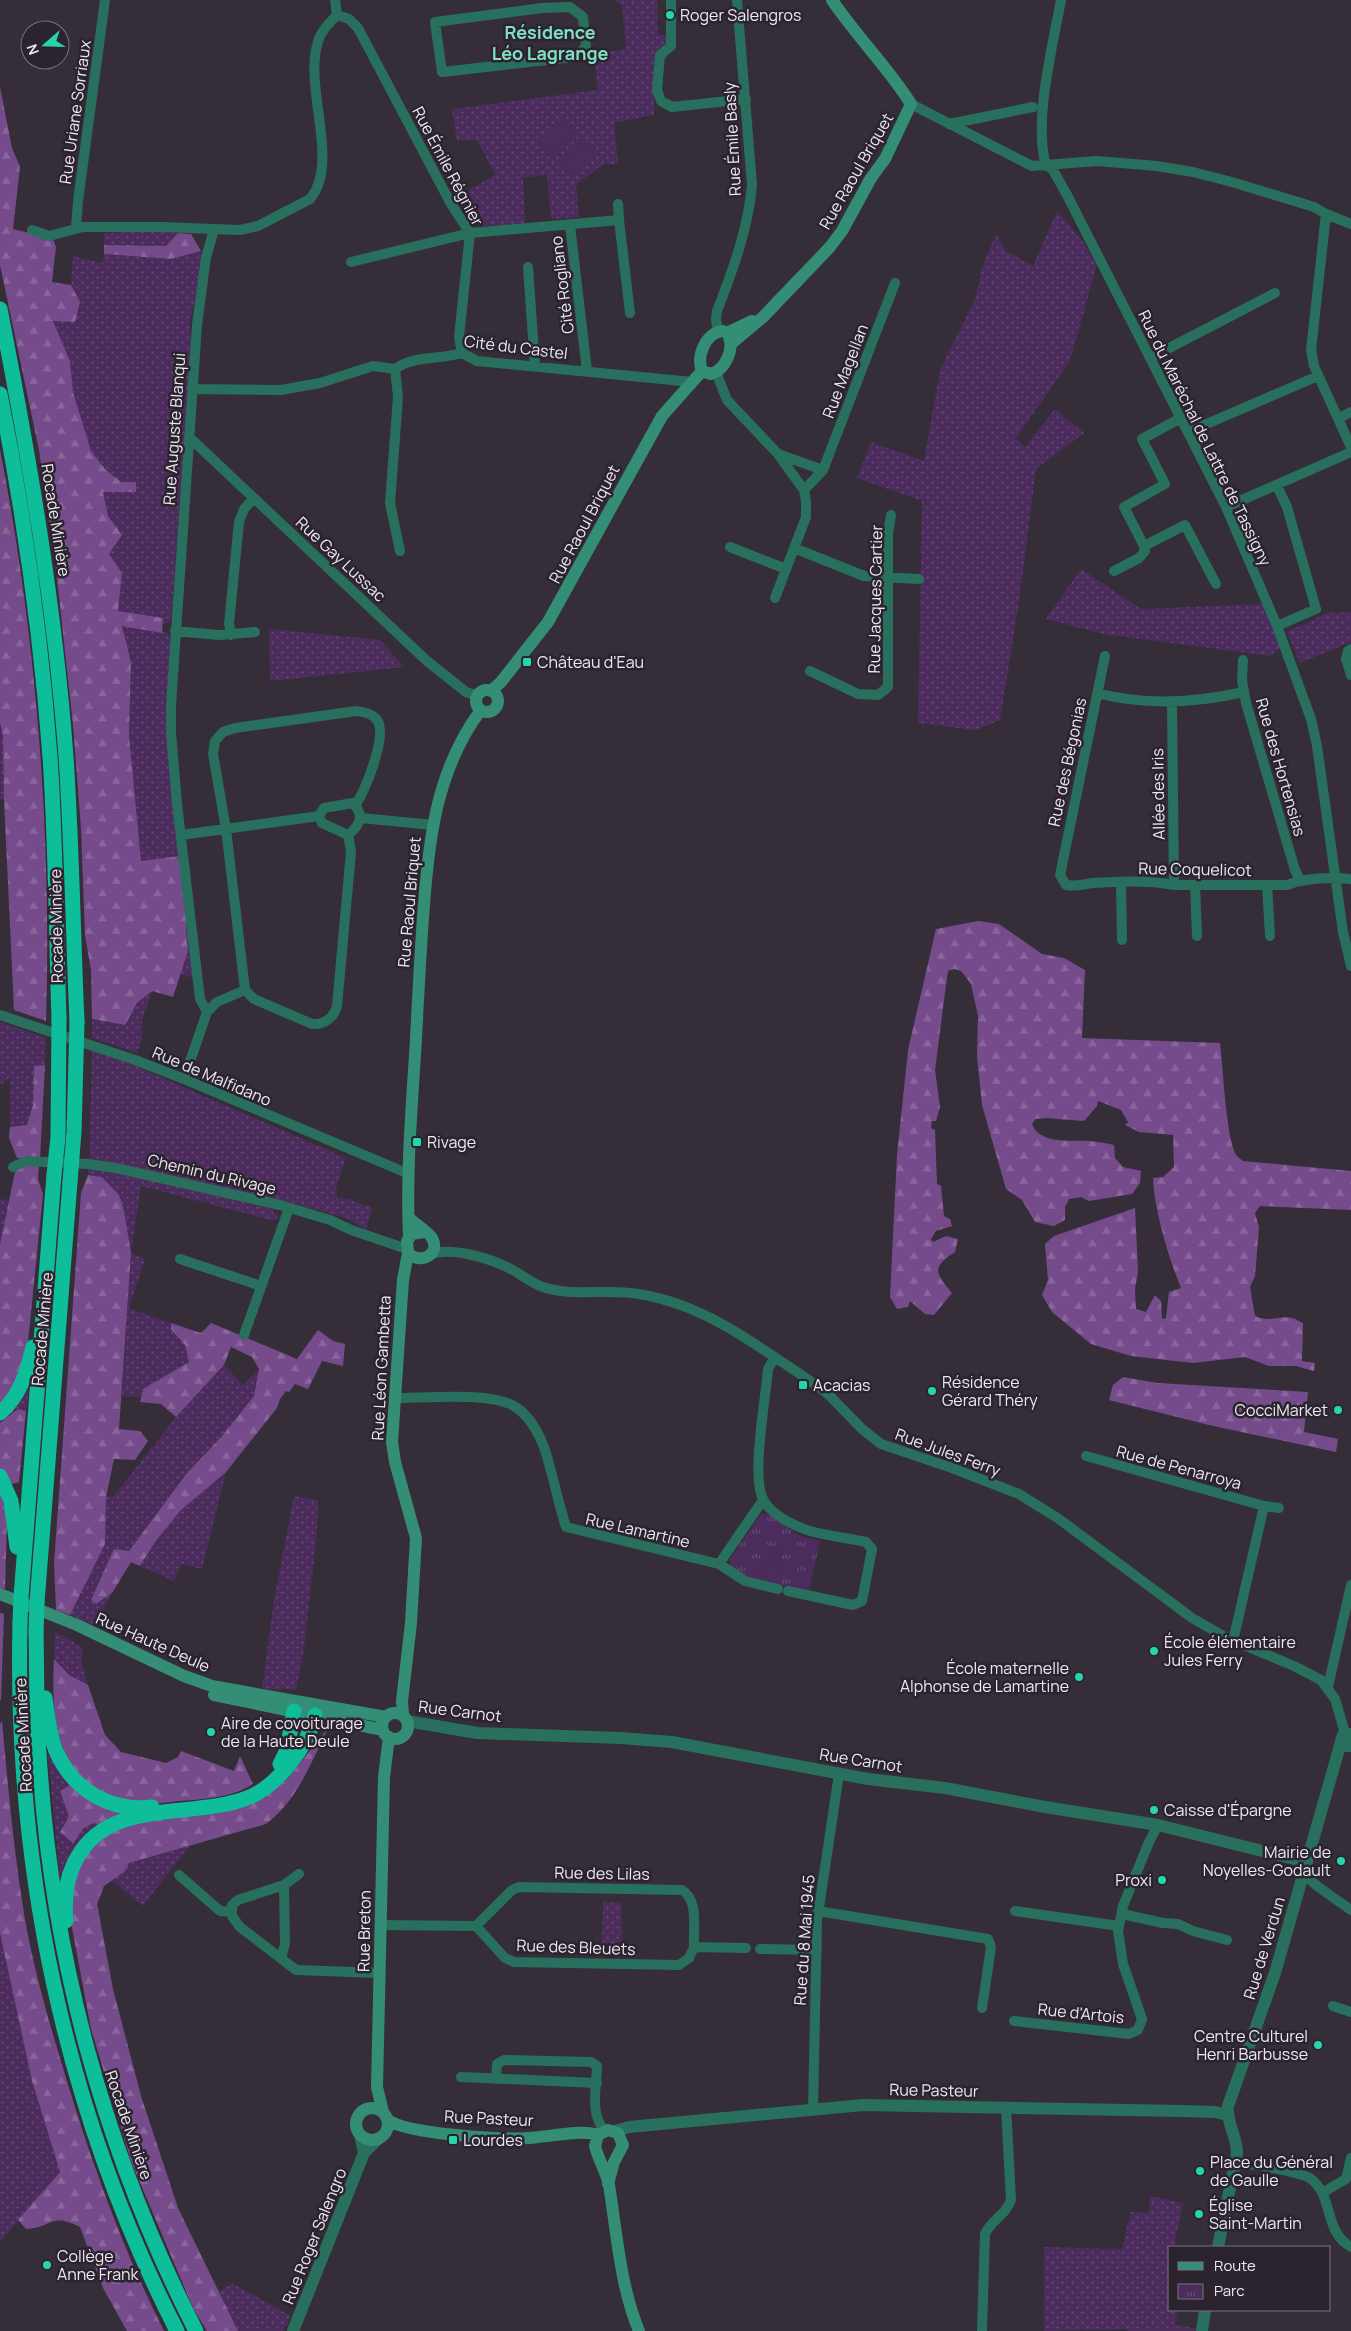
<svg xmlns="http://www.w3.org/2000/svg" width="1351" height="2331" font-family="Manrope,sans-serif">
<style>
.grass{fill:url(#grass-dots)}
.forest{fill:url(#forest-firs)}
.park{fill:url(#park-tufts)}
.garden{fill:#4b2c5d}
.lines{fill:none;stroke-linecap:round;stroke-linejoin:round}
.minor{stroke:#296f5d;stroke-width:10}
.tertiary{stroke:#296f5d;stroke-width:12}
.secondary{stroke:#348e76;stroke-width:12}
.motorway{stroke:#0ebe9a;stroke-width:15}
.motorway-bridge{stroke:#0ebe9a;stroke-width:15}
.poi-dot{fill:#26d5ae;stroke:#2b242f;stroke-width:2}
.labels{text-anchor:middle;stroke-width:5;stroke-linejoin:round;paint-order:stroke}
.poi-label{font-size:16px;fill:#ede8f0;stroke:#2b242f;text-anchor:start}
.street-label{font-size:16px;fill:#ede8f0;stroke:#2b242f}
.neighbourhood-label{font-size:18px;font-weight:bold;fill:#81e0c4;stroke:#2b242f}
</style>
<defs>
<pattern id="grass-dots" width="8" height="8" patternUnits="userSpaceOnUse" patternTransform="scale(1.25)"><rect width="8" height="8" fill="#4b2c5d"/><path d="M2 2h.1M6 6h.1" fill="none" stroke="#654b75" stroke-width="1.8" stroke-linecap="round"/></pattern>
<pattern id="forest-firs" width="22" height="20" patternUnits="userSpaceOnUse" patternTransform="scale(1.25)"><rect width="22" height="20" fill="#754b8c"/><path d="M5 1l3.5 6h-7zM16 11l3.5 6h-7z" fill="#89659c"/></pattern>
<pattern id="park-tufts" width="24" height="20" patternUnits="userSpaceOnUse" patternTransform="scale(1.25)"><rect width="24" height="20" fill="#4b2c5d"/><path d="M3 7l-1-3M5 7V3M7 7l1-3M15 17l-1-3M17 17v-4M19 17l1-3" fill="none" stroke="#654b75"/></pattern>
</defs>
<rect width="100%" height="100%" fill="#352e39"/>
<path class="grass" d="M615 0H657L658 35H667V59L654 62V115L614 123 618 164H604L576 184 579 217 551 219 547 175 523 178 525 224 479 226 467 218 456 198 495 175 477 140 457 141 452 109 598 90 594 54 626 49 622 6Z
M1057 211 1081 239 1097 264 1070 361 1016 438 1025 447 1055 409 1084 433 1036 469 1019 602 1000 720 975 730 918 723 922 501 857 478 871 442 924 461 940 370 976 297 982 268 996 234 1006 251 1033 266Z
M158 231 178 233 166 246 104 245V233Z
M201 251 197 297 193 306 190 321 191 346 171 622 163 624V618L118 612 122 573 109 554 122 535 108 516 103 492H136L135 482H121L105 469 91 451 73 392 70 361 53 320 75 321 79 302 71 285 73 256 103 263 104 254 171 259Z
M1081 569 1141 609 1263 604 1280 648 1270 656 1103 634 1046 619Z
M1351 612V642L1300 663 1287 632 1327 613Z
M122 625 162 633V631L168 633 171 638 180 856 141 862 129 735 131 662Z
M269 629 380 640 404 667 270 681Z
M0 723 3 736 4 800 0 799Z
M188 923 194 978 179 974 188 951 186 929Z
M152 991 142 1021V1039L137 1053 92 1038V1019L125 1025 137 1003Z
M0 1022 46 1038 45 1065 34 1066 33 1105 27 1125 10 1127V1078L0 1085Z
M92 1051 133 1065 346 1158 336 1188 337 1198 349 1199 372 1208 366 1230 349 1219 281 1200 89 1160Z
M88 1168 143 1178 274 1209 273 1213 278 1214 277 1220H271L141 1186 131 1253 145 1259 129 1308 171 1323V1329L185 1345 189 1362 143 1389 140 1397 122 1396 131 1254 124 1211 102 1177 88 1175Z
M0 1199 9 1200 0 1244Z
M224 1365 243 1385 259 1369 254 1396 222 1436 187 1473 129 1551 114 1549 96 1604 112 1593 94 1626 70 1615 105 1544 106 1497 114 1496 176 1417Z
M24 1388 29 1389 26 1411 18 1410 0 1423V1419Z
M226 1472 202 1569 181 1564 174 1581 140 1566 155 1542 180 1511Z
M294 1496 318 1500 317 1531 304 1649 296 1690C284 1688 274 1690 262 1688L274 1600Z
M55 1631 83 1648 81 1660 88 1685 68 1675 54 1659Z
M53 1751 73 1783 60 1791 69 1817 73 1843 84 1828 94 1823 102 1827 61 1887 48 1756Z
M190 1845 143 1906 111 1880 125 1871 129 1863Z
M603 1902 621 1903 622 1942 618 1943 612 1952H602Z
M0 1933 32 2081 60 2172 0 2242Z
M1150 2196 1183 2203 1174 2247H1170V2266L1167 2281H1170V2310H1178L1175 2324 1196 2329 1195 2331H1128L1127 2329 1044 2331V2247L1122 2249 1131 2212 1149 2213Z
M232 2283 291 2316 283 2331H238L219 2292Z"/>
<path class="forest" d="M0 87 12 148 20 167 13 229 53 239 56 247 52 282 71 285 80 302 75 322 53 321 70 361 73 392 91 451 105 469 121 482H136V492H103L108 516 122 535 109 554 122 573 118 611 163 618 162 633 122 626 131 662 129 735 141 861 180 856 188 923 186 929 188 951 173 997 152 991 137 1003 125 1025 92 1019 91 970 85 935 81 829 73 725 56 569 39 450 0 265Z
M178 233 191 234 201 251 171 259 104 254V245L166 246Z
M0 449C36 634 52 833 46 1021L14 1010 4 800 3 736 0 723Z
M978 921 999 924 1042 954 1064 958 1085 970 1082 1038 1220 1043C1223 1065 1226 1141 1237 1156 1238 1158 1241 1159 1243 1161L1351 1171V1210L1260 1206 1255 1213 1259 1227 1255 1276 1250 1287 1255 1316C1269 1323 1280 1315 1292 1318 1296 1319 1300 1322 1303 1323L1302 1361 1315 1363 1314 1371 1296 1366H1269L1245 1357 1193 1363 1131 1356 1091 1344 1052 1312 1042 1295 1048 1280 1045 1244 1054 1236 1135 1208 1138 1272 1135 1289 1136 1309 1146 1312 1155 1295 1161 1301 1162 1319 1166 1318 1169 1292 1181 1288C1169 1259 1154 1209 1153 1178L1163 1177 1174 1167 1173 1135 1139 1132 1125 1125 1128 1122 1121 1110 1098 1101 1097 1106 1084 1121 1046 1118 1035 1119 1032 1124C1039 1144 1070 1140 1086 1141 1095 1141 1105 1143 1114 1145L1115 1158 1123 1167 1141 1171 1140 1183 1132 1194 1089 1201 1081 1197 1069 1199 1065 1207V1220L1054 1226 1035 1222 1022 1200 1006 1189 982 1105 977 1056 978 1016 971 984 961 971 954 969 948 971 946 985 935 1070 940 1107 936 1121H932L931 1128 935 1130 937 1184 941 1186 944 1216 950 1219 952 1226 936 1231 931 1239 933 1242 946 1236 958 1239 955 1252C930 1268 936 1273 952 1293L934 1315 925 1314 910 1301 908 1307 897 1309 890 1297 897 1155 908 1050 936 929Z
M45 1065 40 1159 17 1158 9 1138 10 1127 27 1125 33 1105 34 1066Z
M39 1164 38 1179 43 1194 28 1342 17 1383 0 1406V1244L15 1172 19 1167Z
M88 1175 102 1177 119 1195 124 1211 131 1253 119 1429 140 1431 148 1441 135 1460 114 1459 106 1497 105 1544 70 1615 56 1610 54 1563 81 1193Z
M171 1323 201 1333 211 1323 297 1359 318 1330 333 1341 345 1344 343 1366 322 1361 308 1389 295 1384 289 1392 286 1391 280 1399 277 1408 226 1472 180 1511 155 1542 140 1566 131 1562 112 1593 96 1604 91 1600 114 1549 129 1551 187 1473 222 1436 254 1396 259 1369 252 1357 231 1347 224 1365 176 1417 161 1404 140 1402 143 1389 189 1362 185 1345 171 1329Z
M1123 1377 1157 1383 1308 1392 1304 1432 1338 1439 1336 1452 1209 1425 1109 1400 1113 1385Z
M18 1409 26 1411 19 1482 9 1485 0 1469V1423Z
M0 1489 7 1519 5 1589 0 1588Z
M0 1613 4 1614 1 1700H0Z
M54 1659 69 1675 88 1685 105 1735 121 1752 166 1763 178 1757 181 1751 234 1771 240 1756 253 1784C231 1798 205 1799 179 1801 168 1802 157 1804 145 1804 137 1804 100 1797 94 1792 55 1761 51 1706 54 1659Z
M2 1721C8 1788 14 1854 25 1920 35 1974 50 2026 66 2078 92 2164 123 2250 164 2331H127L103 2288 80 2227C49 2212 53 2228 26 2229L18 2220 60 2172 32 2081 0 1933V1724Z
M328 1728C311 1763 297 1801 266 1824L129 1863 125 1871 104 1886 97 1904 113 1989 141 2096 178 2208 238 2331H207L194 2310 132 2164 91 2029 70 1917 72 1876 87 1847 117 1829 155 1818 249 1804 264 1798 288 1778Z
M73 1783 126 1810 127 1816 102 1827 94 1823 84 1828 73 1843 60 1832 69 1817 60 1791Z"/>
<path class="park" d="M761 1514 770 1515 798 1535 820 1541 809 1591C787 1587 752 1582 733 1570 730 1567 730 1563 730 1559Z"/>
<path class="garden" d="M561 118 576 134 552 157 537 143Z
M581 140 595 152 572 175 559 164Z
M766 1545 784 1550 781 1560 763 1555Z
M761 1563 779 1568 776 1578 758 1573Z"/>
<g class="lines">
<path class="minor" d="M335 0 337 15
M671 0V46L660 55 657 90 661 101 672 107 746 99
M570 7 583 17 586 47 574 57 442 72 435 22 542 8Z
M337 15 349 19 358 28 451 204 470 233 459 337 462 353
M911 104 1032 166 1097 161 1157 166 1193 172 1232 182 1314 207 1326 214 1351 224
M949 124 1033 107
M1046 165 1053 170 1067 195 1226 507 1277 626 1311 719 1317 746 1343 932 1351 966
M1046 165C1033 123 1053 44 1061 0
M618 204 619 220
M1326 214 1311 350 1314 366 1351 447
M570 225 587 371
M76 228 78 201 105 0
M32 230 49 236 83 227H163L240 230 258 226 310 199C342 161 300 82 320 36 324 28 331 21 337 15
M351 262 470 233 619 220 630 313
M528 267 535 366
M718 331 716 320 717 311C733 270 748 229 752 185L737 0
M1150 358 1275 293
M395 369 398 397 390 503 400 551
M716 372 727 400 778 454 804 490 806 501V517L775 598
M192 389 281 390 320 383 373 366 395 369C414 355 439 360 462 353L477 361 692 382
M1181 418 1142 439 1165 484 1124 507 1144 546 1185 525 1216 584
M1339 418 1351 412
M1188 432 1318 376
M189 437 427 661 466 692 478 696
M778 454 823 470 804 490
M823 470 895 283
M1277 486 1287 507 1316 609 1277 626
M1226 507 1351 452
M730 547 786 569
M794 548 864 576 919 579
M1114 571 1139 558 1145 551 1144 546
M175 631 219 635 255 632
M231 635 229 624 239 522 244 509 254 498
M1351 649 1348 651 1346 659 1351 675
M1105 656 1060 875 1066 885C1077 887 1083 884 1093 883 1119 881 1149 880 1174 885H1287C1308 877 1329 877 1351 879
M1243 660 1242 680 1246 703 1295 870 1300 880
M810 671 858 694 878 695 888 687V533L891 515
M1097 693C1146 706 1195 703 1244 692
M1172 703 1174 885
M353 803C365 816 360 825 348 835L322 823 319 816 324 808Z
M361 818 433 825
M181 835 319 816
M348 835 351 852 337 1006C334 1018 324 1025 312 1024L254 999 245 990 226 829 213 754 215 741 223 732 235 728 356 711C363 712 372 713 377 720 388 735 365 791 355 806
M1121 883 1122 940
M1195 885 1197 936
M1267 885 1270 936
M207 1012 200 999 177 804 171 732V705L197 325 206 257 214 230
M0 1015 135 1060 184 1079 409 1174
M184 1079 207 1012 217 1002 245 990
M13 1167 26 1161 88 1164 116 1168 280 1205 330 1220 351 1230 407 1249
M430 1255C449 1246 488 1258 507 1267 518 1272 528 1281 540 1286 572 1298 606 1288 638 1294 706 1304 760 1348 816 1385L829 1395 862 1429 881 1444 952 1468 1019 1494 1059 1519 1192 1618 1227 1638 1294 1666 1321 1680 1335 1699 1345 1733
M180 1259 261 1286
M244 1335 289 1208
M775 1357 768 1369C766 1397 751 1476 763 1499 770 1514 794 1526 810 1531 828 1536 848 1538 866 1542L872 1549 862 1601 853 1605 788 1591
M395 1398C425 1398 487 1392 512 1405 528 1413 539 1433 545 1450 553 1475 558 1502 566 1527L719 1564 745 1581 778 1589
M1086 1456 1264 1506 1233 1641
M1264 1506 1279 1508
M719 1564 763 1500
M1328 1687 1351 1585
M299 1874 284 1885 238 1900 232 1905V1916L240 1927 296 1970 379 1973
M1304 1874 1317 1886 1351 1910
M179 1875 220 1911 232 1912
M818 1911 988 1939 991 1947 982 2008
M1015 1911 1119 1926
M1122 1914 1163 1923 1178 1924 1193 1931 1227 1940
M380 1925 476 1926 505 1958 514 1962 679 1965 689 1958 694 1947 746 1948
M476 1926 512 1890 519 1887 682 1890C699 1900 693 1928 694 1947
M760 1949 817 1950
M281 1958 285 1944 284 1885
M1333 2006 1351 2012
M1014 2021 1129 2034 1138 2030 1142 2019 1123 1964 1118 1931 1123 1906 1149 1842 1158 1825
M461 2077 597 2083
M496 2079 497 2064 504 2060 591 2062 597 2066C597 2086 589 2114 605 2131
M813 2109 817 1921 839 1774
M1236 2162C1251 2165 1301 2171 1311 2179 1334 2196 1323 2231 1351 2247
M1322 2193 1346 2179 1351 2158
M982 2331 985 2234C991 2220 1006 2215 1011 2200L1006 2107"/>
<path class="tertiary" d="M407 1721 477 1733 621 1738 672 1742 868 1779 945 1788 1045 1807 1158 1825 1307 1862
M1351 1734 1343 1735 1341 1741 1344 1746H1351
M615 2131 629 2127 863 2105 1181 2111 1215 2112 1228 2115
M360 2135 364 2153
M1218 2247 1237 2153C1237 2136 1226 2122 1228 2106L1275 1973 1341 1742
M293 2331 364 2153 378 2139
M1202 2331 1205 2310"/>
<path class="secondary" d="M731 344 763 317 830 247 842 231 871 178 885 159 911 104C888 67 856 36 832 0
M702 371C696 356 706 332 723 331L727 333 752 321
M702 371 711 374C725 370 734 350 729 337
M476 701a11 11 0 1 1 22 0a11 11 0 1 1-22 0Z
M491 691 501 682 548 622 662 416 702 371
M409 1218C415 1224 429 1232 432 1238 441 1255 420 1265 408 1253L407 1241 412 1234 424 1232
M409 1236C406 1171 412 1105 416 1039 418 999 420 959 423 918 428 845 435 771 481 710
M0 1594 77 1625 184 1676 212 1686 386 1717
M214 1695 383 1730
M382 1726a13 13 0 1 1 26 0a13 13 0 1 1-26 0Z
M403 1716 402 1701 411 1623 416 1538 395 1462 392 1442 403 1280 408 1253
M356 2124a16 16 0 1 1 32 0a16 16 0 1 1-32 0Z
M383 2112 377 2087 384 1777 389 1737
M388 2120C407 2134 503 2140 529 2138 547 2137 583 2129 598 2135
M608 2184 614 2162 623 2145 618 2133 608 2130 598 2135 595 2146C598 2159 606 2171 609 2185 617 2234 620 2285 639 2331"/>
<path class="motorway" d="M0 309C29 457 55 606 66 757 72 845 73 934 77 1022
M0 394C24 514 41 635 50 757 56 844 56 931 59 1018
M0 1413C20 1396 27 1372 33 1347
M0 1476 11 1501 17 1547
M21 1597 54 1175
M37 1602 70 1182
M20 1623C14 1868 65 2112 177 2331
M36 1632C37 1672 36 1713 39 1753 51 1955 104 2151 196 2331
M45 1698C48 1715 49 1734 56 1751 73 1790 110 1812 152 1807
M280 1764 287 1750 294 1711
M66 1921C64 1900 66 1877 77 1858 109 1798 193 1819 247 1798 277 1787 308 1746 315 1715"/>
<path class="motorway-bridge" d="M54 1175 58 1137 59 1018
M70 1182 74 1132 77 1022
M20 1623 21 1597
M36 1632 37 1602"/>
</g>
<g class="poi-dot">
<circle cx="670" cy="15" r="5"/>
<rect x="522" y="657" width="10" height="10" rx="2.5"/>
<rect x="412" y="1137" width="10" height="10" rx="2.5"/>
<rect x="798" y="1380" width="10" height="10" rx="2.5"/>
<circle cx="932" cy="1391" r="5"/>
<circle cx="1338" cy="1410" r="5"/>
<circle cx="1154" cy="1651" r="5"/>
<circle cx="1079" cy="1677" r="5"/>
<circle cx="211" cy="1732" r="5"/>
<circle cx="1154" cy="1810" r="5"/>
<circle cx="1341" cy="1861" r="5"/>
<circle cx="1162" cy="1880" r="5"/>
<circle cx="1318" cy="2045" r="5"/>
<rect x="448" y="2135" width="10" height="10" rx="2.5"/>
<circle cx="1200" cy="2171" r="5"/>
<circle cx="1199" cy="2214" r="5"/>
<circle cx="47" cy="2265" r="5"/>
</g>
<g class="labels">
<g class="poi-label">
<text x="680" y="21">Roger Salengros</text>
<text x="537" y="668">Château d'Eau</text>
<text x="427" y="1148">Rivage</text>
<text x="942" y="1388">Résidence<tspan x="942" dy="18">Gérard Théry</tspan></text>
<text x="813" y="1391">Acacias</text>
<text x="1328" y="1416" text-anchor="end">CocciMarket</text>
<text x="1164" y="1648">École élémentaire<tspan x="1164" dy="18">Jules Ferry</tspan></text>
<text x="1069" y="1674" text-anchor="end">École maternelle<tspan x="1069" dy="18">Alphonse de Lamartine</tspan></text>
<text x="221" y="1729">Aire de covoiturage<tspan x="221" dy="18">de la Haute Deule</tspan></text>
<text x="1164" y="1816">Caisse d'Épargne</text>
<text x="1331" y="1858" text-anchor="end">Mairie de<tspan x="1331" dy="18">Noyelles-Godault</tspan></text>
<text x="1152" y="1886" text-anchor="end">Proxi</text>
<text x="1308" y="2042" text-anchor="end">Centre Culturel<tspan x="1308" dy="18">Henri Barbusse</tspan></text>
<text x="463" y="2146">Lourdes</text>
<text x="1210" y="2168">Place du Général<tspan x="1210" dy="18">de Gaulle</tspan></text>
<text x="1209" y="2211">Église<tspan x="1209" dy="18">Saint-Martin</tspan></text>
<text x="57" y="2262">Collège<tspan x="57" dy="18">Anne Frank</tspan></text>
</g>
<g class="street-label">
<text transform="translate(75 112) rotate(-82)" y="6">Rue Uriane Sorriaux</text>
<text transform="translate(732 139) rotate(-93)" y="6">Rue Émile Basly</text>
<text transform="translate(448 166) rotate(62)" y="6">Rue Émile Régnier</text>
<text transform="translate(856 171) rotate(-60)" y="6">Rue Raoul Briquet</text>
<text transform="translate(562 285) rotate(-97)" y="6">Cité Rogliano</text>
<text transform="translate(516 347) rotate(7)" y="6">Cité du Castel</text>
<text transform="translate(845 371) rotate(-69)" y="6">Rue Magellan</text>
<text transform="translate(174 429) rotate(-86)" y="6">Rue Auguste Blanqui</text>
<text transform="translate(1205 438) rotate(64)" y="6">Rue du Maréchal de Lattre de Tassigny</text>
<text transform="translate(56 520) rotate(81)" y="6">Rocade Minière</text>
<text transform="translate(584 524) rotate(-62)" y="6">Rue Raoul Briquet</text>
<text transform="translate(341 559) rotate(43)" y="6">Rue Gay Lussac</text>
<text transform="translate(875 599) rotate(-89)" y="6">Rue Jacques Cartier</text>
<text transform="translate(1067 762) rotate(-78)" y="6">Rue des Bégonias</text>
<text transform="translate(1281 767) rotate(74)" y="6">Rue des Hortensias</text>
<text transform="translate(1158 794) rotate(-91)" y="6">Allée des Iris</text>
<text transform="translate(1195 869) rotate(1)" y="6">Rue Coquelicot</text>
<text transform="translate(409 902) rotate(-85)" y="6">Rue Raoul Briquet</text>
<text transform="translate(56 926) rotate(-91)" y="6">Rocade Minière</text>
<text transform="translate(212 1076) rotate(23)" y="6">Rue de Malfidano</text>
<text transform="translate(212 1174) rotate(13)" y="6">Chemin du Rivage</text>
<text transform="translate(42 1329) rotate(-85)" y="6">Rocade Minière</text>
<text transform="translate(381 1368) rotate(-87)" y="6">Rue Léon Gambetta</text>
<text transform="translate(948 1452) rotate(20)" y="6">Rue Jules Ferry</text>
<text transform="translate(1179 1467) rotate(15)" y="6">Rue de Penarroya</text>
<text transform="translate(638 1530) rotate(13)" y="6">Rue Lamartine</text>
<text transform="translate(153 1642) rotate(24)" y="6">Rue Haute Deule</text>
<text transform="translate(460 1711) rotate(7)" y="6">Rue Carnot</text>
<text transform="translate(23 1735) rotate(-93)" y="6">Rocade Minière</text>
<text transform="translate(861 1760) rotate(9)" y="6">Rue Carnot</text>
<text transform="translate(602 1873) rotate(1)" y="6">Rue des Lilas</text>
<text transform="translate(364 1931) rotate(-89)" y="6">Rue Breton</text>
<text transform="translate(804 1940) rotate(-86)" y="6">Rue du 8 Mai 1945</text>
<text transform="translate(576 1947) rotate(2)" y="6">Rue des Bleuets</text>
<text transform="translate(1264 1948) rotate(-73)" y="6">Rue de Verdun</text>
<text transform="translate(1081 2013) rotate(6)" y="6">Rue d'Artois</text>
<text transform="translate(934 2090) rotate(1)" y="6">Rue Pasteur</text>
<text transform="translate(489 2118) rotate(3)" y="6">Rue Pasteur</text>
<text transform="translate(129 2125) rotate(71)" y="6">Rocade Minière</text>
<text transform="translate(314 2236) rotate(-68)" y="6">Rue Roger Salengro</text>
</g>
<g class="neighbourhood-label">
<text x="550" y="39">Résidence<tspan x="550" dy="21">Léo Lagrange</tspan></text>
</g>
</g>
<rect x="1168" y="2246" width="162" height="65" fill="#2b242f" stroke="#79727c"/>
<rect x="1178" y="2262" width="25" height="8" fill="#348e76" stroke="#79727c"/>
<text x="1214" y="2271" font-size="15" fill="#ede8f0">Route</text>
<rect x="1178" y="2284" width="25" height="15" fill="url(#park-tufts)" stroke="#79727c"/>
<text x="1214" y="2296" font-size="15" fill="#ede8f0">Parc</text>
<g transform="translate(45 45) rotate(250)"><circle r="24" fill="#2b242f" stroke="#79727c"/>
<path d="M0-4L9 19L0 12L-9 19Z" fill="#26d5ae"/>
<text y="-8" font-size="14" font-weight="bold" text-anchor="middle" fill="#ede8f0">N</text>
</g>
</svg>
